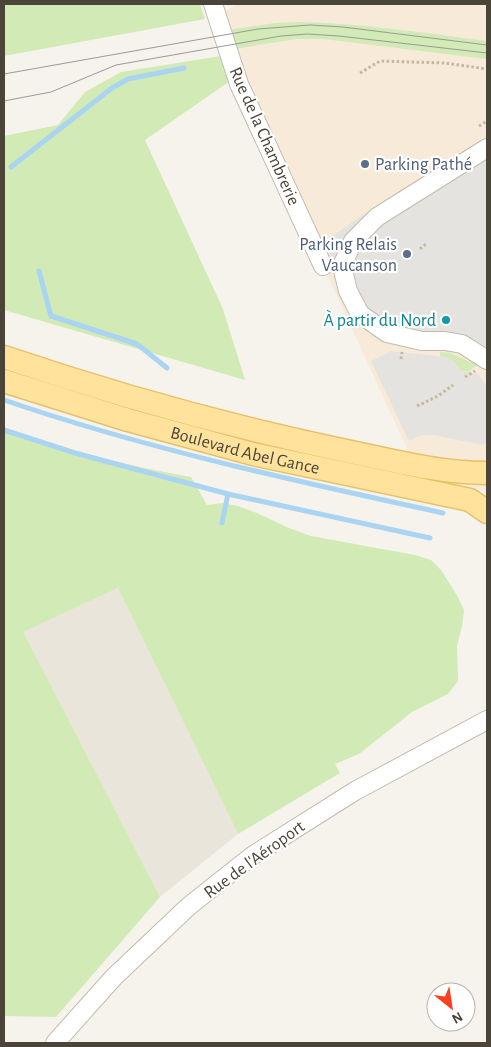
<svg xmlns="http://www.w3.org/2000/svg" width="491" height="1047" font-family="'Alegreya Sans',sans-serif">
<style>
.residential{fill:#eae5da}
.commercial{fill:#f7ead8}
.green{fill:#d2eab5}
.parking{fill:#e5e3e0}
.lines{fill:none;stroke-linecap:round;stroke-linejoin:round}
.stream{stroke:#a9d4f2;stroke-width:5}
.minor-casing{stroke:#c2bbae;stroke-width:20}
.major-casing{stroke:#e6c16a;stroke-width:25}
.path{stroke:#c4b79f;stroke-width:3;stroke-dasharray:2.5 2.5;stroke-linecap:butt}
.minor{stroke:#fff;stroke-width:18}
.major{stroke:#ffe39c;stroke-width:22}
.tram{stroke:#9a9a9a;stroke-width:1}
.service-dot{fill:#5c6f8a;stroke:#fff;stroke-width:2}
.culture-dot{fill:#0f9aa8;stroke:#fff;stroke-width:2}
.labels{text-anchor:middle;stroke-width:4.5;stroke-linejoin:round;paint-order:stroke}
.street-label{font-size:18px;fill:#4b4439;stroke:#fff}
.service-label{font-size:18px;fill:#4e5e75;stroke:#fff;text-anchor:start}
.culture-label{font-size:18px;fill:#0d838f;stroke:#fff;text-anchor:end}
</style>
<rect width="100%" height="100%" fill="#f6f3ec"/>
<path class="residential" d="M118 588 238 834 160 897 22 632Z"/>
<path class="commercial" d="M237 4H487V491L420 477 318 255 217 16Z"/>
<path class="green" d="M4 4H200L205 19 4 56Z
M297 22C361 23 424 33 487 41V59L324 39H296L234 49 228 30 275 23Z
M221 56 230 81 145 140 223 309 245 380 4 310V136L58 125 85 92 121 72Z
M440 352 450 353 477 365 468 372 461 371C455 362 451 358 440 356Z
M4 428C64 449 127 466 191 477L207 505 222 503 238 506 257 513 289 528 311 536 415 555 431 560 441 570 458 597 464 610 462 626 457 646 458 681 448 694 412 712 359 754 335 764 340 773 238 834 118 588 23 632 160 897 56 1017 4 1016Z"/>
<path class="parking" d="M487 139V364L468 348 368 319 328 268 327 240 358 218Z
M391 351 447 357 454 361 461 371 478 374 487 387V442L483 445 433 435H423L409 441 371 361Z"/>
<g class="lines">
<path class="stream" d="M11 167 112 88 128 79 184 68
M39 271 51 316 137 344 167 368
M4 400C147 449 295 481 443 513
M4 430 75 453 228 494 430 538
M222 523 228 494"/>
<defs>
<path id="minor" d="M213 4 239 84 323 266
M487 148 377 217 353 241 342 266 348 291 360 314 387 333 422 341H445L462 344 487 360
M55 1043 114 977 189 906 252 856 355 791 487 720"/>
<g id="major">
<path d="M4 357C113 394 224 425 337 449 386 459 437 473 487 473"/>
<path id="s1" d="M4 381 128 420 253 454 470 500 487 512"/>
</g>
</defs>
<use href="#minor" class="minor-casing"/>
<use href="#major" class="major-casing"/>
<path class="path" d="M360 73 380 61 445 63 487 69
M479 126 487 121
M420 249 426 244
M401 359 402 352
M465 377 475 371
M417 406 438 396 453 385"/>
<use href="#minor" class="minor"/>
<use href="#major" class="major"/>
<path class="tram" d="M4 74 258 29 310 25 343 27 487 45
M4 101 51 92 116 65 281 36 307 34 339 36 487 53"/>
</g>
<g class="service-dot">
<circle cx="365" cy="164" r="5"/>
<circle cx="407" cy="254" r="5"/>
</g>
<circle class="culture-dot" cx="446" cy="320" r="5"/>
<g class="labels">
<g class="street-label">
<text transform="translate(265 136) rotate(66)" y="6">Rue de la Chambrerie</text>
<text dy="6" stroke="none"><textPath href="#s1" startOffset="251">Boulevard Abel Gance</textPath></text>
<text transform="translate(254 859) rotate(-36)" y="6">Rue de l'Aéroport</text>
</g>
<g class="service-label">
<text x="375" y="170">Parking Pathé</text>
<text x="397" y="250" text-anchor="end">Parking Relais<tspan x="397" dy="21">Vaucanson</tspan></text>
</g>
<g class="culture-label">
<text x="436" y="326">À partir du Nord</text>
</g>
</g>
<rect width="491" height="1047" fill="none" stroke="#4b4439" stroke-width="10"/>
<g transform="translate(451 1007) rotate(150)"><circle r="24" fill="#ffffff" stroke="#b7b4b0"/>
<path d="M0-4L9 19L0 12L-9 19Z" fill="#fc3f1d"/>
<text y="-8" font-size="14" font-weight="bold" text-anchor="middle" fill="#4b4439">N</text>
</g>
</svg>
